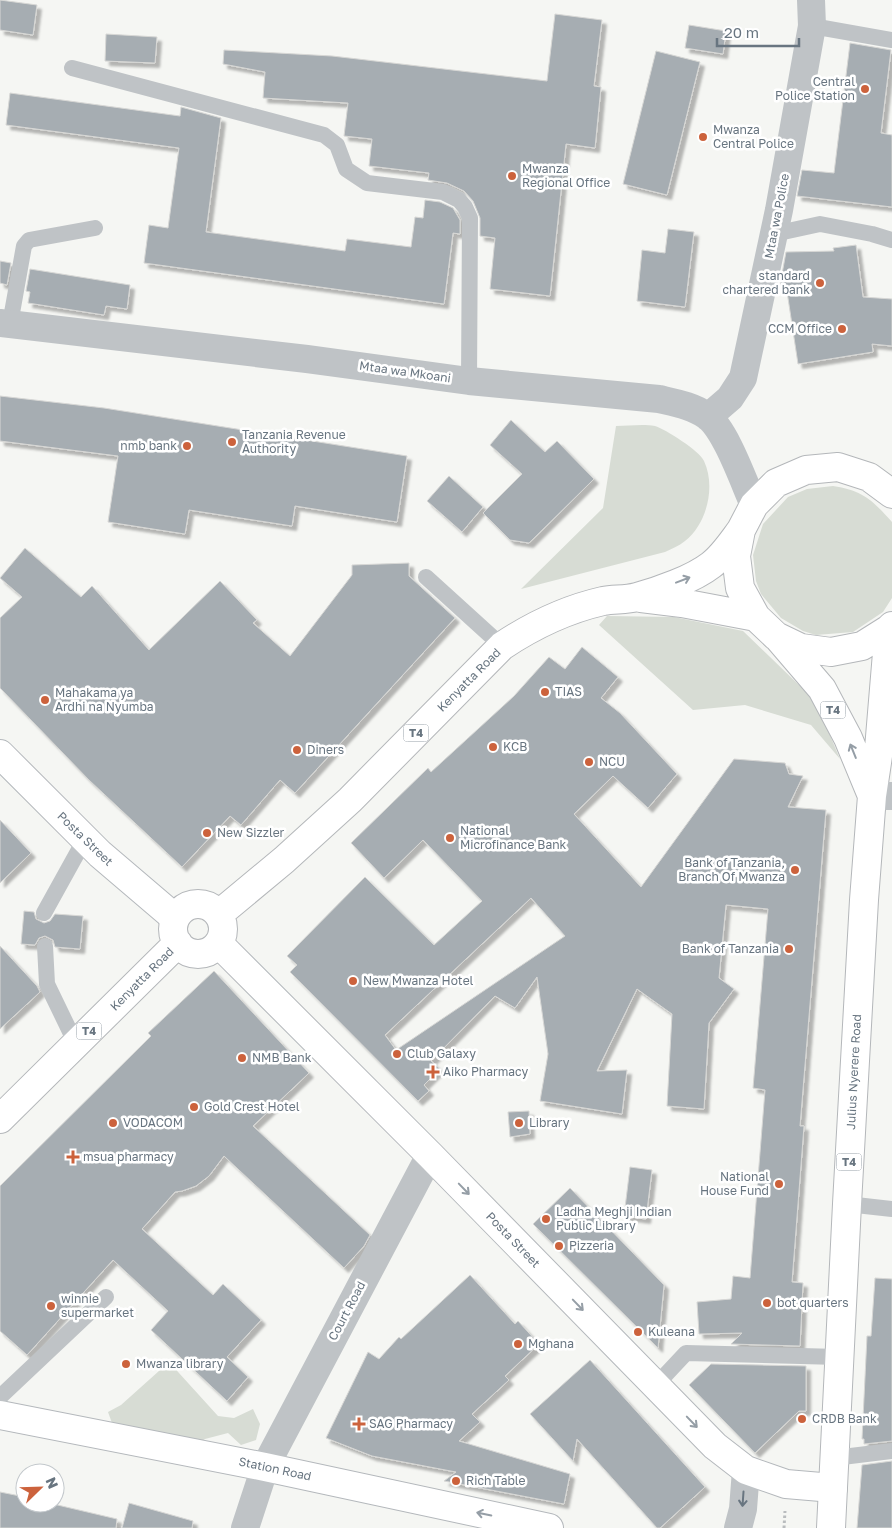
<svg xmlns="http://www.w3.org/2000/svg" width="892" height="1528" font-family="'Golos Text',sans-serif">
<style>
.green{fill:#d7dcd4}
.building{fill:#a6adb2;stroke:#d7d7d5;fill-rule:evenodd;filter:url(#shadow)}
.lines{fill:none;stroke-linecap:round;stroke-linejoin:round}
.secondary-casing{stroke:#b4b8bc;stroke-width:30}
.trunk-casing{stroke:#b4b7ba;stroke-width:30}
.path{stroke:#b9bcbe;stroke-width:3;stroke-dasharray:2.5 2.5;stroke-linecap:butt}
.service{stroke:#bfc3c6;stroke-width:16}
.minor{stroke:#bfc3c6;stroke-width:28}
.secondary{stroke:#fff;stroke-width:28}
.trunk{stroke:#fff;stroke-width:28}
.oneway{stroke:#959ea6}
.oneway2{stroke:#687580}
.poi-dot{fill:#cc623c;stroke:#fff;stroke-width:2}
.labels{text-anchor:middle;stroke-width:5;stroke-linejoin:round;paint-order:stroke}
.shield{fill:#fff;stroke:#959ea6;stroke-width:1}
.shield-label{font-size:11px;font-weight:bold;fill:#687580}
.poi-label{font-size:12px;fill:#687580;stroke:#fff;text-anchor:start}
.street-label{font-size:12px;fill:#687580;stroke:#fff}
</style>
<defs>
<filter id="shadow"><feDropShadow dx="4.5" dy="4.5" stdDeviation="1" flood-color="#0004"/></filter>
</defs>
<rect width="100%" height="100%" fill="#f5f6f3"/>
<path class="green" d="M616 426C628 426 643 424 655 426 665 429 700 451 704 461 716 486 707 524 685 541 679 546 671 549 665 552L521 589 603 508Z
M833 486C864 491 872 500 892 522V598L883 612 853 632 816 635 803 631 781 618 761 594 756 581 753 555 763 524 788 497 807 489Z
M607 616 674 617 743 631 801 687 807 681 840 759 811 725 745 705 693 710 599 625Z
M169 1362 218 1416 234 1418 253 1409 260 1424 256 1440 241 1445 228 1433 205 1439 188 1449 124 1433 112 1423 108 1412 121 1405Z"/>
<path class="building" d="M0 0 37 5 33 35 0 30Z
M555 14 602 20 594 86 601 87 595 148 566 144 550 296 490 289 495 238 480 236V218L473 201 464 191 447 183 428 180 429 173 369 166 372 139 344 136 348 103 263 98 265 72 223 64 224 50 332 56 547 81Z
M689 25 726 31 723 54 685 48Z
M106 34 157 37 155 63 105 61Z
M850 43 891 50 881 133 892 135V207L797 196 802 170 834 173Z
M656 51 700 62 667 195 623 184Z
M10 93 180 116 181 107 221 118 206 232 345 251 347 239 411 247 415 217 423 218 425 200 440 202 453 208 460 220V234L453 233 444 304 144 263 149 225 168 228 179 148 6 125Z
M668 229 694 232 685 307 637 301 642 250 665 253Z
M856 245 863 297 892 299V346L872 344 873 352 798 364 786 285H780L786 252 834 251 833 248Z
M0 261 11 263 7 285 0 283Z
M30 269 130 285 127 309 106 306 104 315 28 303 30 292 26 291Z
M0 396 104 408 407 456 397 522 295 506 292 526 189 510 185 534 108 522 118 456 0 441Z
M511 420 545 452 557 441 594 479 529 543 510 540 483 513 522 474 490 445Z
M449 476 483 507 462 532 427 501Z
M25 548 81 597 92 586 149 650 220 581 257 620 253 623 290 656 352 575V565L409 563V576L455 618 295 793 280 780 241 825 230 816 182 867 89 780 0 688V618L22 597 0 578Z
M582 647 618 677 601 698 620 713 677 774 648 808 613 776 574 814 641 887 734 759 785 763 789 774 803 776 788 807 826 810 800 1126H804L792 1282 803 1283 800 1346 731 1344 742 1333 699 1334 697 1302 731 1299 733 1276 750 1278 765 1090 753 1088 768 909 726 905 719 978 734 989 709 1023 704 1109 667 1106 672 1014 637 989 597 1071 627 1070 622 1114 540 1101 548 1054 537 977 515 1008 495 996 431 1061 440 1069 424 1085 429 1091 418 1101 290 972 297 965 287 956 365 877 434 945 482 901 423 840 384 878 351 843 428 768 431 772 514 696 549 657 565 669ZM531 898 565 936 396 1050 385 1035Z
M0 820 31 853 0 883Z
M24 911 34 912 36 919 44 923 50 921 55 914 83 916 80 949 55 947 53 940 45 936 39 938 35 945 21 944Z
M0 946 37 986 40 992 0 1029Z
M214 971 309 1073 253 1126 370 1235 364 1246 344 1268 224 1156 209 1176 196 1186 182 1191 175 1192 142 1229 213 1295 223 1284 261 1320 227 1357 248 1377 227 1401 151 1330 168 1311 113 1260 27 1355 0 1331V1186L151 1036 148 1033Z
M529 1111 530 1134 510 1137 508 1112Z
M630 1167 652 1170 646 1219 624 1216Z
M570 1188 664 1285 658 1348 533 1224Z
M470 1275 515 1324 518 1321 539 1344 505 1376 509 1380 472 1414 480 1422 459 1441 570 1474 564 1504 444 1481 456 1472 372 1456 326 1438 368 1352 379 1359 399 1337 401 1339Z
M875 1278 892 1279V1441L864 1444V1439H862L867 1336H871Z
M590 1360 705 1487 660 1528H657L577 1439 573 1461 530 1414Z
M711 1364 806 1366V1411H799L755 1453 689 1385Z
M892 1461V1528H857L862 1465Z
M0 1492 25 1497V1503H49L117 1519 116 1528H0Z
M129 1503 193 1521 192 1528H122Z"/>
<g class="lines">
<defs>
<path id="secondary" d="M0 754 100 854 175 918
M219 944 430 1155 715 1446 746 1470 786 1484 833 1488
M0 1415 265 1467 549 1528"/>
<path id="trunk" d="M892 494 869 477 838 467 806 470 776 483 754 505 741 530 736 556 740 588 756 617 776 636 801 648 831 652 862 646 889 629 892 626
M641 598 682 603 756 617
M780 640 822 689 848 738 872 796
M173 929a25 25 0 1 1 50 0a25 25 0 1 1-50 0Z
M219 914 284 860 350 800 502 646C532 626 568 609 603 601 614 599 626 600 637 597 659 591 693 579 711 565 723 556 732 542 741 530
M0 1119 178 943
M831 1528 847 1204 864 900 872 796 879 749 889 629"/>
</defs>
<use href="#secondary" class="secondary-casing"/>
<use href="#trunk" class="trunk-casing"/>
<path class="path" d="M784 1528 785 1511"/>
<path class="service" d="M812 26 892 40
M72 68 324 135 337 145 346 169 367 183 443 192 459 200 465 207 470 218 469 381
M774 234 820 224 872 234 892 240
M10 324 24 246 29 240 95 228
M426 577 502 646
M44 913 85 839
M45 946 47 984 76 1044
M847 1204 892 1209
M656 1385 686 1353 839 1357
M0 1397 106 1297
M834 1458 892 1451"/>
<path class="minor" d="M0 323 307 359 469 381 659 399C676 403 693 406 707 416 726 430 744 483 754 505
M708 417 730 398 743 378 779 210 812 26 811 0
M872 796H892
M245 1528 265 1467 430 1155
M738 1528 743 1509 746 1470"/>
<use href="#secondary" class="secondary"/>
<use href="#trunk" class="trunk"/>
</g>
<defs><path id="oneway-shaft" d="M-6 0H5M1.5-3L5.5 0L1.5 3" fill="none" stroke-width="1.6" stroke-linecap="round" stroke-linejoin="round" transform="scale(1.25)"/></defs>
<g class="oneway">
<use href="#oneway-shaft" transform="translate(683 580) rotate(-21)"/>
<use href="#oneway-shaft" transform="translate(853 751) rotate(-112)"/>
<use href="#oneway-shaft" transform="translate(464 1189) rotate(46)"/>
<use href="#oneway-shaft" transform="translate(578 1305) rotate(46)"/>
<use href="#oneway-shaft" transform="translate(692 1422) rotate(46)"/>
<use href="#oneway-shaft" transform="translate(484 1514) rotate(-168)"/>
</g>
<use class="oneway2" href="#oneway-shaft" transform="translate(743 1499) rotate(94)"/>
<g class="poi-dot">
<circle cx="865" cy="89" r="5"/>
<circle cx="703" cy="137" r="5"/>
<circle cx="512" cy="176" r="5"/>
<circle cx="820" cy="283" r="5"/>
<circle cx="842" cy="329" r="5"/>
<circle cx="232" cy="442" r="5"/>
<circle cx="187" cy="446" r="5"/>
<circle cx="545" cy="692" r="5"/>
<circle cx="45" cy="700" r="5"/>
<circle cx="493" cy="747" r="5"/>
<circle cx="297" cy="750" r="5"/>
<circle cx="589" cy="762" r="5"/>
<circle cx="207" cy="833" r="5"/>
<circle cx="450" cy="838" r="5"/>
<circle cx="795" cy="870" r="5"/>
<circle cx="789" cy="949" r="5"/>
<circle cx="353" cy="981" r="5"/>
<circle cx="397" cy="1054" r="5"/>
<circle cx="242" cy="1058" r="5"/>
<path d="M430.5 1064.5h5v5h5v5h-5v5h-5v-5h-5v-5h5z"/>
<circle cx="194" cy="1107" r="5"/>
<circle cx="113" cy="1123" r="5"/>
<circle cx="519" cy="1123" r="5"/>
<path d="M70.5 1149.5h5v5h5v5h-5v5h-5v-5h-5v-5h5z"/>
<circle cx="779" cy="1184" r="5"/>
<circle cx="546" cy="1219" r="5"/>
<circle cx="559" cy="1246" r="5"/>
<circle cx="767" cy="1303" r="5"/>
<circle cx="51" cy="1306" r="5"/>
<circle cx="638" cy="1332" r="5"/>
<circle cx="518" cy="1344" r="5"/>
<circle cx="126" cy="1364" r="5"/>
<circle cx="802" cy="1419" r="5"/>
<path d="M356.5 1416.5h5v5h5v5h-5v5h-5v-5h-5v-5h5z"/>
<circle cx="456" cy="1481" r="5"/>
</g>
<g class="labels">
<g class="shield">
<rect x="820.5" y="701.5" width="25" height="17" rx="4"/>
<rect x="403.5" y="724.5" width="25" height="17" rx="4"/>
<rect x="76.5" y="1022.5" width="25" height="17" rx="4"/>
<rect x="836.5" y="1153.5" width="25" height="17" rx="4"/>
</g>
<g class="shield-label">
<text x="833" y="714">T4</text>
<text x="416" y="737">T4</text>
<text x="89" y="1035">T4</text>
<text x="849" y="1166">T4</text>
</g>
<g class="poi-label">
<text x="855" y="86" text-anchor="end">Central<tspan x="855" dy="14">Police Station</tspan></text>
<text x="713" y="134">Mwanza<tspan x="713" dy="14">Central Police</tspan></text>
<text x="522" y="173">Mwanza<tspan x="522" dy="14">Regional Office</tspan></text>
<text x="810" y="280" text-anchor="end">standard<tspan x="810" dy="14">chartered bank</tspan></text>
<text x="832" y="333" text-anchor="end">CCM Office</text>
<text x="242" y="439">Tanzania Revenue<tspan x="242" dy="14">Authority</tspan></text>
<text x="177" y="450" text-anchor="end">nmb bank</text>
<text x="555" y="696">TIAS</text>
<text x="55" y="697">Mahakama ya<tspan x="55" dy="14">Ardhi na Nyumba</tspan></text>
<text x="503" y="751">KCB</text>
<text x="307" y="754">Diners</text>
<text x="599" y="766">NCU</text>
<text x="460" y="835">National<tspan x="460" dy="14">Microfinance Bank</tspan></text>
<text x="217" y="837">New Sizzler</text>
<text x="785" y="867" text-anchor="end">Bank of Tanzania,<tspan x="785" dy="14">Branch Of Mwanza</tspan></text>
<text x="779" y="953" text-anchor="end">Bank of Tanzania</text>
<text x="363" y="985">New Mwanza Hotel</text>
<text x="407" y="1058">Club Galaxy</text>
<text x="252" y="1062">NMB Bank</text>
<text x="443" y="1076">Aiko Pharmacy</text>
<text x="204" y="1111">Gold Crest Hotel</text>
<text x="123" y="1127">VODACOM</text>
<text x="529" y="1127">Library</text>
<text x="83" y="1161">msua pharmacy</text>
<text x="769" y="1181" text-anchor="end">National<tspan x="769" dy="14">House Fund</tspan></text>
<text x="556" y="1216">Ladha Meghji Indian<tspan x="556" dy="14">Public Library</tspan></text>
<text x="569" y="1250">Pizzeria</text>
<text x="61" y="1303">winnie<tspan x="61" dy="14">supermarket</tspan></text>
<text x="777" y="1307">bot quarters</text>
<text x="648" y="1336">Kuleana</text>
<text x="528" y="1348">Mghana</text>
<text x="136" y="1368">Mwanza library</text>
<text x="812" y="1423">CRDB Bank</text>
<text x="369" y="1428">SAG Pharmacy</text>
<text x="466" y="1485">Rich Table</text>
</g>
<g class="street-label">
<text transform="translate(777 216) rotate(-79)" y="4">Mtaa wa Police</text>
<text transform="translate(405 372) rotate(8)" y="4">Mtaa wa Mkoani</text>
<text transform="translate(469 680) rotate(-45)" y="4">Kenyatta Road</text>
<text transform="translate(85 839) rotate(44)" y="4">Posta Street</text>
<text transform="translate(142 979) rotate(-45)" y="4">Kenyatta Road</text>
<text transform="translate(854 1072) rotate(-87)" y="4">Julius Nyerere Road</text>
<text transform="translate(513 1240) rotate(46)" y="4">Posta Street</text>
<text transform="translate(347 1311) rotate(-62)" y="4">Court Road</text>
<text transform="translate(275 1469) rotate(12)" y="4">Station Road</text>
</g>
</g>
<g transform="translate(40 1488) rotate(67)"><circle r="24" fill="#ffffff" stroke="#c3c8cc"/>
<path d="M0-4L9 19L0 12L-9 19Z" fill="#cc623c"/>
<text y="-8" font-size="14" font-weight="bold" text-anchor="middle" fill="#687580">N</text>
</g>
<path d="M717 38v8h82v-8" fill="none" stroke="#687580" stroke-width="2.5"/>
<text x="724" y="38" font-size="15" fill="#687580" stroke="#ffffff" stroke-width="4" paint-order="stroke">20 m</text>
</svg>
